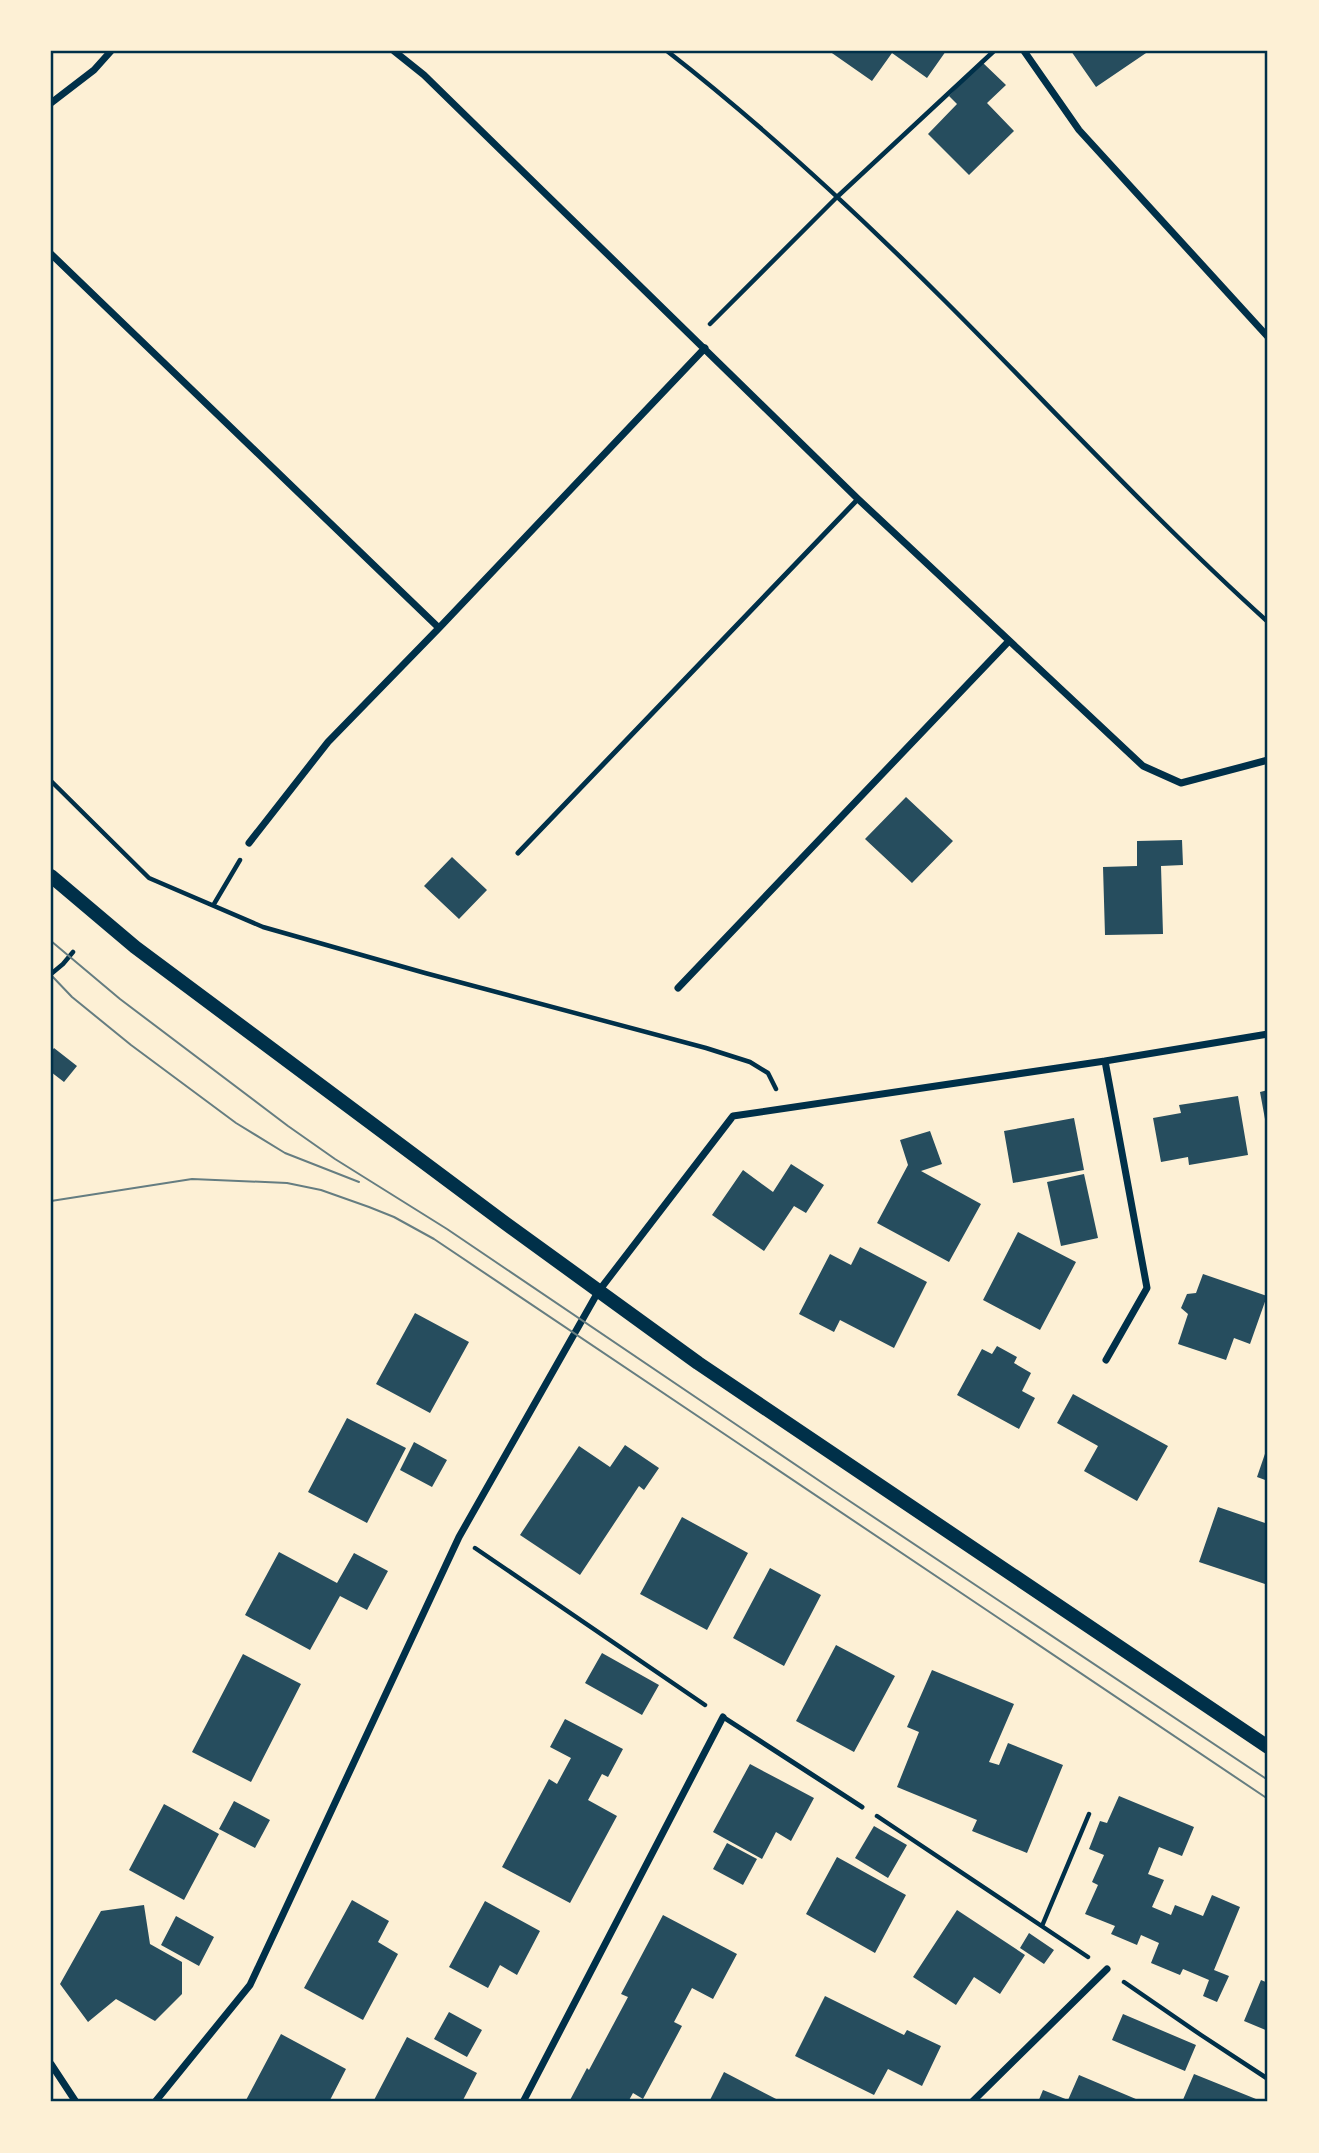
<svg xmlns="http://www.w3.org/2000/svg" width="1319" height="2153" font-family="Cabin,sans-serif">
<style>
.building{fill:#264d5e}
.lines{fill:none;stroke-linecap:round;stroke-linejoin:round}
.path{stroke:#003049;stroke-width:4.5}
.service{stroke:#003049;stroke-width:5}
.minor{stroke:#003049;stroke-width:7}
.secondary{stroke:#003049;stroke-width:14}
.tram{stroke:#657d81;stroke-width:2}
.neatline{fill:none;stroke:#003049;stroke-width:2.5}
</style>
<rect width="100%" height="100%" fill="#fdf0d5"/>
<path class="building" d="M829 51H946L927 78 892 53 872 81Z
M1071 51H1149L1096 87Z
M982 62 1006 85 987 103 1014 131 969 175 928 134 957 104 949 96Z
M906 797 953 841 912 883 865 839Z
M1182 840 1183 865 1161 866 1163 934 1105 935 1103 867 1137 866V841Z
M452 857 487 890 459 919 424 886Z
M54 1048 77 1066 64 1082 51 1072V1052Z
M1268 1090V1129L1267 1130 1260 1092Z
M1238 1096 1248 1155 1189 1165 1188 1157 1161 1162 1153 1118 1181 1113 1179 1105Z
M1074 1118 1084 1170 1013 1183 1004 1131Z
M930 1131 942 1164 921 1171 981 1204 949 1262 877 1223 908 1165 900 1140Z
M791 1164 824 1185 806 1213 794 1206 764 1251 712 1215 743 1170 773 1192Z
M1084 1174 1098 1238 1061 1246 1047 1182Z
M1018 1232 1076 1262 1040 1330 983 1300Z
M860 1247 927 1282 894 1348 840 1320 834 1332 799 1314 830 1254 851 1265Z
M1203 1274 1267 1296 1250 1344 1234 1338 1226 1360 1178 1344 1188 1314 1181 1308 1187 1294 1196 1293Z
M415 1313 469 1342 430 1413 376 1384Z
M997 1346 1017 1357 1014 1363 1031 1373 1022 1391 1035 1398 1019 1429 957 1395 982 1349 992 1354Z
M1073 1394 1168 1446 1137 1501 1084 1471 1098 1446 1057 1423Z
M347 1418 406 1448 367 1523 308 1492Z
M414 1442 447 1460 432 1487 400 1470Z
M625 1445 659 1468 644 1490 639 1486 580 1575 520 1535 579 1446 610 1467Z
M1268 1445V1481L1257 1477Z
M1218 1507 1268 1524V1585L1199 1562Z
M682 1517 748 1553 707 1630 640 1594Z
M279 1552 337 1583 354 1553 388 1571 367 1610 340 1596 310 1650 245 1615Z
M770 1568 821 1595 784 1666 733 1638Z
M836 1645 895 1676 854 1752 796 1721Z
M602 1653 659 1685 642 1715 585 1683Z
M243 1654 301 1684 251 1782 192 1752Z
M932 1670 1014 1704 989 1762 999 1765 1008 1743 1063 1765 1027 1853 972 1831 977 1820 897 1787 919 1732 907 1727Z
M565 1719 623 1749 608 1777 602 1774 588 1800 617 1816 570 1903 502 1867 549 1779 557 1784 571 1758 550 1747Z
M750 1764 814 1798 791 1841 776 1832 762 1859 713 1832Z
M1119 1796 1194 1827 1182 1856 1159 1847 1148 1874 1164 1880 1152 1907 1171 1915 1175 1905 1203 1916 1212 1895 1240 1907 1214 1970 1229 1976 1217 2002 1203 1996 1209 1980 1183 1969 1180 1975 1151 1963 1159 1943 1141 1935 1137 1945 1111 1934 1115 1926 1085 1914 1098 1885 1092 1882 1104 1855 1089 1849 1100 1821 1107 1823Z
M234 1801 270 1820 255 1848 219 1829Z
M164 1804 219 1834 184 1900 129 1870Z
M874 1826 907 1845 888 1878 855 1858Z
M727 1843 757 1859 743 1885 713 1869Z
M837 1857 906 1895 875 1953 806 1914Z
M352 1900 389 1921 378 1942 398 1954 363 2020 304 1988Z
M485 1901 540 1931 517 1975 500 1965 488 1988 449 1967Z
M144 1905 150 1944 182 1962V1994L155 2021 116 1999 88 2022 60 1984 101 1911Z
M957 1910 1025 1955 1000 1994 974 1977 956 2005 913 1977Z
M663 1915 737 1954 713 1999 692 1988 674 2022 682 2026 643 2099 633 2093 628 2102H569L587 2068 589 2070 628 1997 621 1994Z
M176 1916 214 1937 199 1966 161 1945Z
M1029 1933 1054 1950 1044 1964 1020 1948Z
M1261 1980 1268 1983V2031L1244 2021Z
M825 1996 904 2035 907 2030 941 2046 922 2086 888 2069 874 2095 795 2056Z
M449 2012 482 2030 467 2057 434 2039Z
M1123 2014 1196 2045 1185 2071 1112 2040Z
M281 2034 346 2069 329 2102H245Z
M407 2037 477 2073 462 2102H373Z
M724 2072 782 2102H709Z
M1194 2074 1256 2099 1255 2102H1182Z
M1079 2075 1143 2102H1038L1043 2090 1068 2100Z"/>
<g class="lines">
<path class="path" d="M667 51C766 128 857 213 946 302 1053 409 1156 521 1268 622
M710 324 837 197 994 51
M51 781 149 878 263 927 425 973 706 1048 750 1062 768 1073 776 1089
M214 904 240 860
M51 974 63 964 73 952
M475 1548 705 1705
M877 1816 1088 1957
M1042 1926 1089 1814
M1124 1982 1201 2035 1268 2079"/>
<path class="service" d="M518 853 858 499
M723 1717 862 1807"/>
<path class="minor" d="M394 51 424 75 858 499 1143 766 1181 783 1268 760
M1024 51 1079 130 1268 337
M51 103 94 70 111 51
M51 254 439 628
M249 843 328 742 439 628 705 348
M678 988 1008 642
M1105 1061 1147 1288 1106 1360
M51 2064 76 2102
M155 2102 250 1985 459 1537 598 1292 733 1116 1105 1061 1268 1034
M523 2102 723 1717
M972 2102 1107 1969"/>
<path class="secondary" d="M51 876 135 947 505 1223 698 1363 1268 1747"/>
<path class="tram" d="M51 941 120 999 288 1126 335 1159 447 1229 833 1490 1268 1780
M51 975 72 997 131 1045 236 1123 285 1153 359 1182
M51 1201 192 1179 287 1183 321 1190 369 1207 394 1217 434 1239 1268 1799"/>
</g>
<rect width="1319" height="2153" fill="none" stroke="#fdf0d5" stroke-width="105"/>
<rect x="52" y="52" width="1214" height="2048" class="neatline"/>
</svg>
